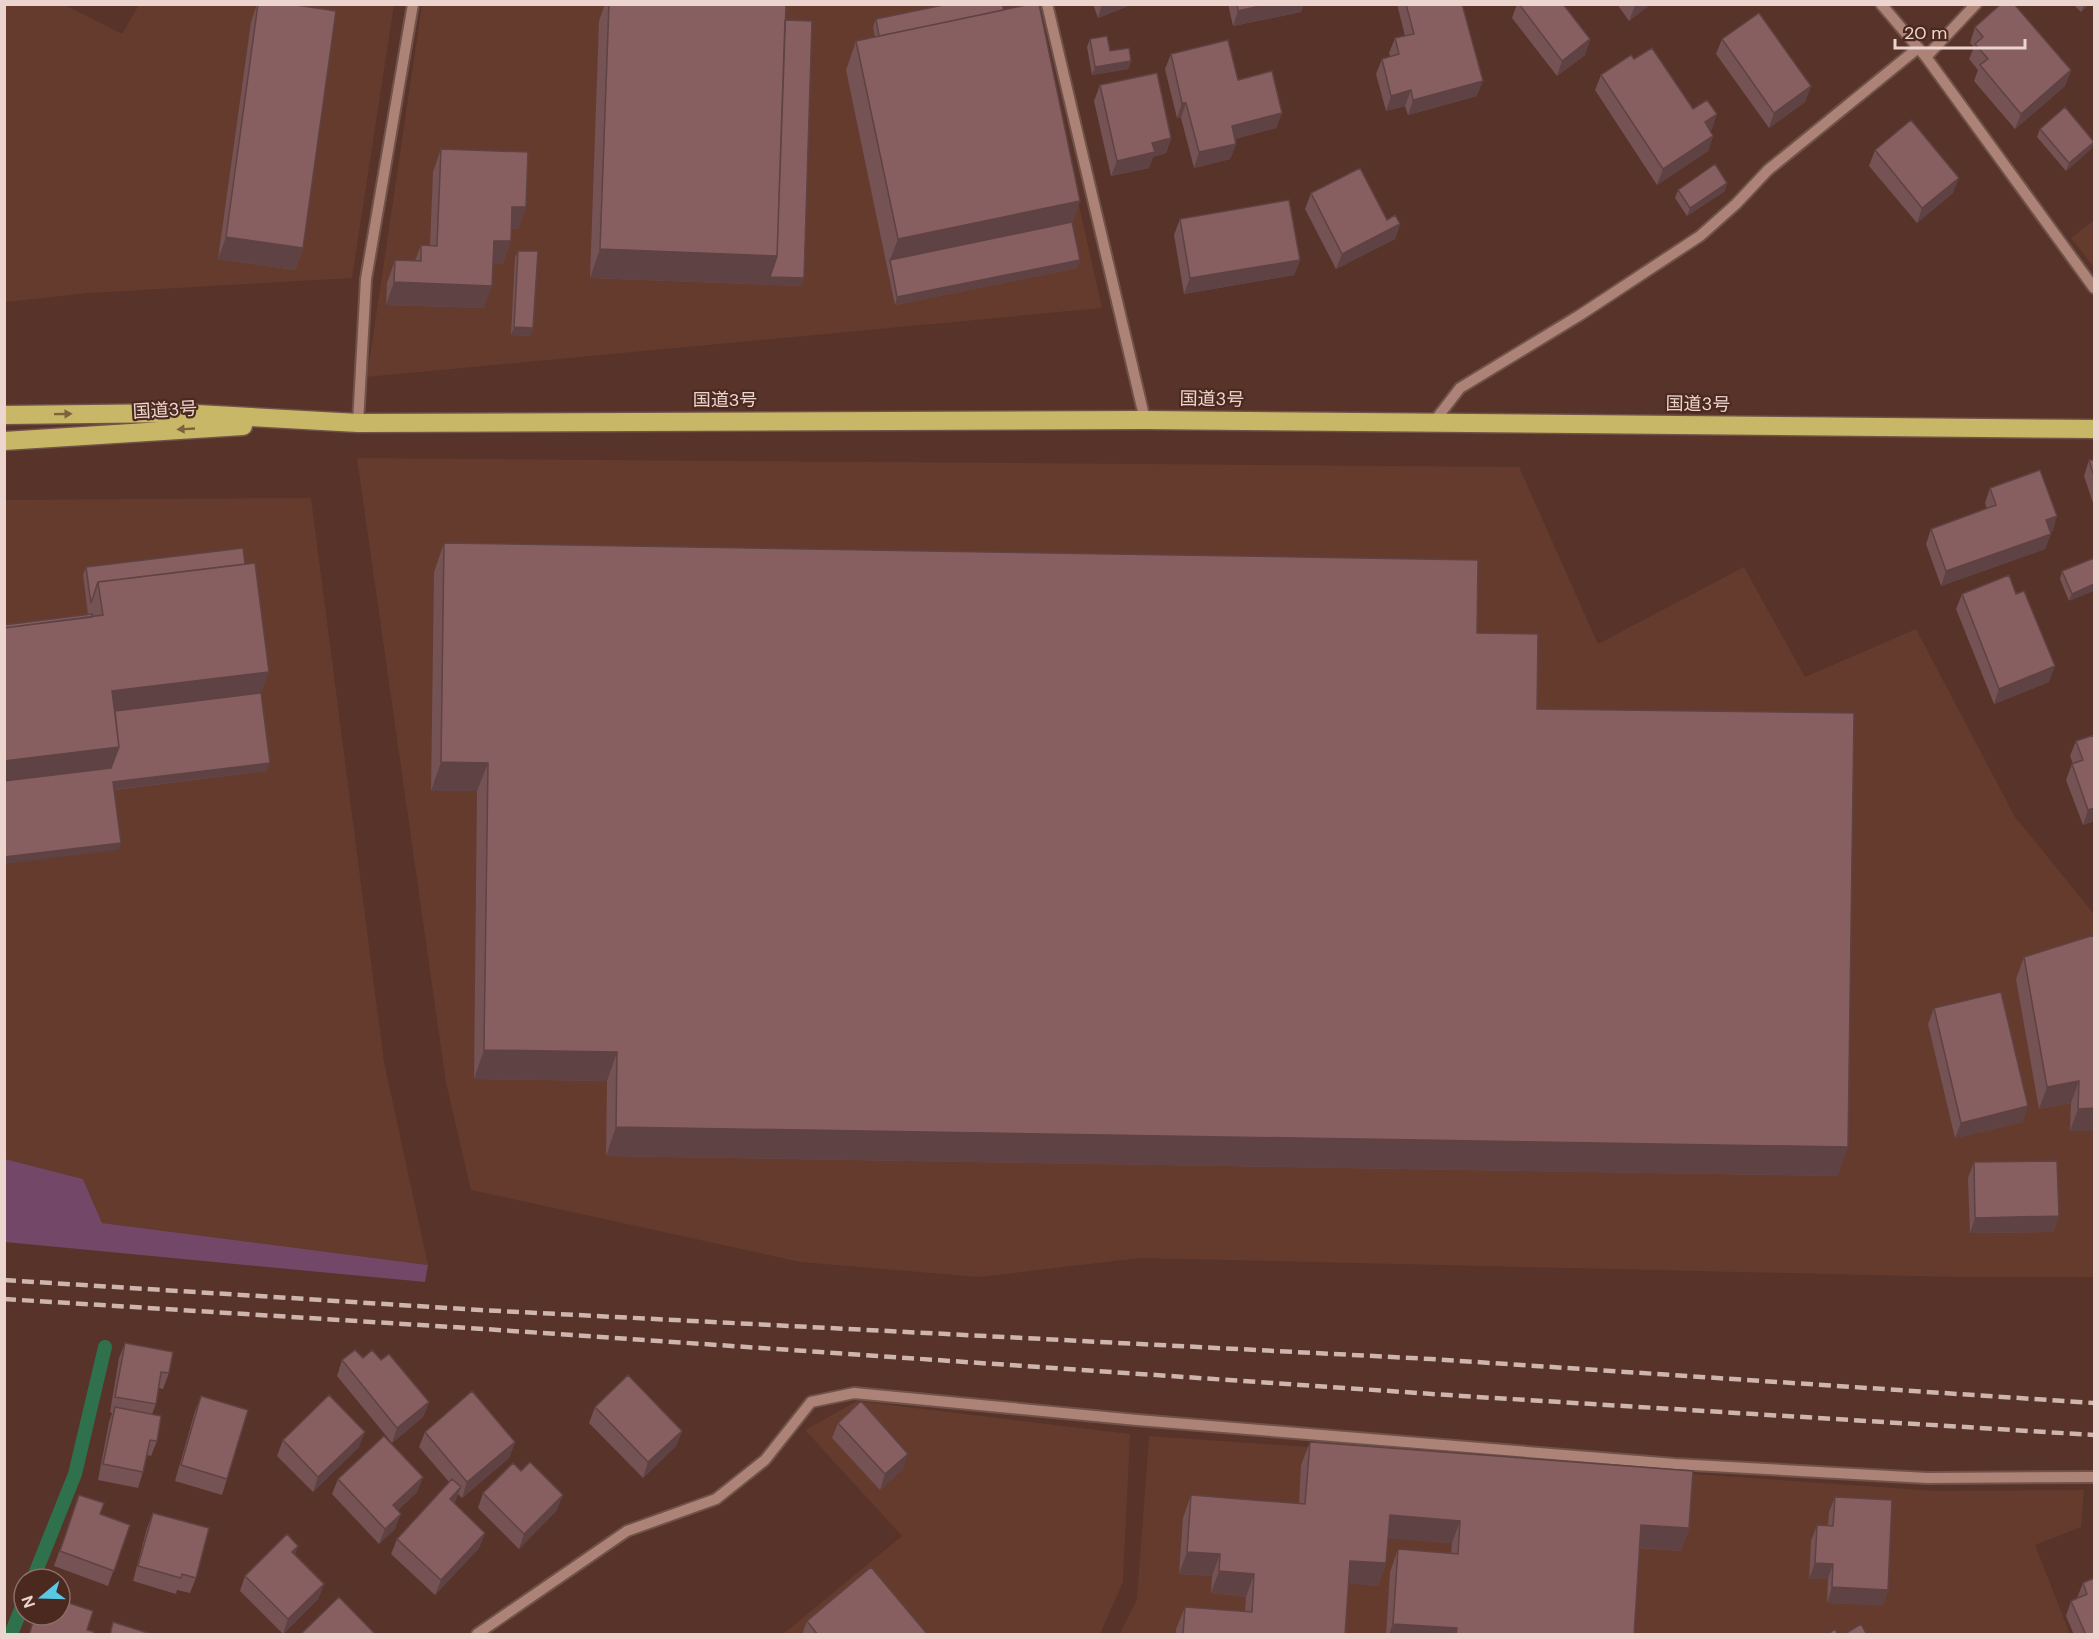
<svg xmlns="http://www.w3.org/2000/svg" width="2099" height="1639" font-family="'DM Sans','Noto Sans JP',sans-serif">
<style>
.built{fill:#653b2e}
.green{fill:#734767}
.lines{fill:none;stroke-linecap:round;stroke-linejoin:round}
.stream{stroke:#2f714d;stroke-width:14}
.minor-casing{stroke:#705249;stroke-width:14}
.highway-casing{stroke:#705249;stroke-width:21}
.minor{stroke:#ad8377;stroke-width:10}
.highway{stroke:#c9b768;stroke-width:18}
.rail{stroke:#ceb5ad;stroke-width:4.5;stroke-dasharray:12 6;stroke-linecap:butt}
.wall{fill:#755253}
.shaded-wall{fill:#5f4243}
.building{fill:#885f60;stroke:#5f4243;stroke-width:1.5}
.oneway{fill:#7d623c}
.labels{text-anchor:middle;stroke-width:4.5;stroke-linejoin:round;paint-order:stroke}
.street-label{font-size:18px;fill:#ecd5ce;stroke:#4b291f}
</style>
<rect width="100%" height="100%" fill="#573329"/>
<path class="built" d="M4 5H65L122 34 139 5H394L352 278 89 293 5 302Z
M422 5H1034L1102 308 367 377Z
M2094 220V267L2071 238Z
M357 458 1519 467 1598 644 1744 567 1805 677 1916 629 2015 817 2094 914V1277H1957L1140 1258 979 1277 800 1262 471 1190 446 1083Z
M311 498 384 1062 428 1265 102 1223 83 1179 5 1159 4 500Z
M857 1401 1130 1434 1123 1582 1100 1634H783L902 1536 805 1430Z
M1149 1436 1936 1491 2084 1490 2081 1527 2035 1545 2070 1634H1120L1137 1599Z"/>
<path class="green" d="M5 1159 83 1179 102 1223 428 1265 425 1282 5 1242Z"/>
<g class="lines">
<path class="stream" d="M33 1579 75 1474 105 1347
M11 1634 24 1602"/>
<defs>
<path id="minor" d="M1047 4 1145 420
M1881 4 1926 57 2094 288
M1926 57 1976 4
M358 423 366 279 413 4
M1433 423 1460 388 1580 315 1700 236 1736 204 1768 170 1918 48
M477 1634 627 1531 716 1499 765 1460 811 1402 854 1393 1137 1420 1675 1464 1927 1478 2094 1477"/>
<path id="highway" d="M4 415 179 413 358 423 1145 420 2094 429
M4 441 243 426"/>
</defs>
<use href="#minor" class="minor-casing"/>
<use href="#highway" class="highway-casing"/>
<use href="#minor" class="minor"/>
<use href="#highway" class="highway"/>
<path class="rail" d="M4 1280 480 1310 1431 1359 2094 1403
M4 1299 484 1329 1462 1396 2094 1435"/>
</g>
<path class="wall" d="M257 4H290L303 248 295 270 218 259 251 22Z
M605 4H786L785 20 801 286 590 278 599 21Z
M1093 4H1133L1098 18Z
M1228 4H1304L1301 12 1233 26Z
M1397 4H1462L1477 96 1408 115 1405 106 1386 111 1376 74 1382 59 1390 56 1389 53 1395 38 1405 36Z
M1517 4H1563L1590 39 1585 55 1557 76 1512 18Z
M1617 4H1651L1629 21Z
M2073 4H2089L2081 12Z
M1004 10 1080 201 1072 222 1080 260 1077 268 895 305 846 70 856 41 875 37 873 27 876 19Z
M1975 27 2071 70 2065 86 2015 129 1974 81 1978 70 1969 59 1974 47 1970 43Z
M1090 39 1110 51 1131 61 1128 69 1092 75 1087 47Z
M1722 39 1811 86 1805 102 1769 128 1716 54Z
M1171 54 1238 80 1282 113 1276 128 1235 139 1236 144 1230 159 1194 168 1181 118H1177L1165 69Z
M1634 59 1693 109 1712 129 1710 131 1713 136 1708 151 1657 185 1595 90 1601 75Z
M1100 85 1171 138 1166 153 1153 157 1149 168 1111 176 1094 101Z
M2040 129 2094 142 2091 149 2066 171 2037 137Z
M441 149 526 207 518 229H512L503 264 493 263 484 308 386 305 387 283 395 260 415 261 421 245H430L433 172Z
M1875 150 1953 193 1917 223 1869 166Z
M1678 190 1725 191 1687 216 1675 198Z
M1311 193 1400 224 1395 239 1336 269 1305 209Z
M1180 219 1300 260 1294 275 1184 294 1174 235Z
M518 251 533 328 530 336 511 335 515 258Z
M2089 460H2094V503H2093L2084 476Z
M1990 488 2057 516 2052 532H2050L2045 549 1941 586 1926 544 1931 529 1987 509 1985 503Z
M444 543 1477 633 1537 709 1838 1176 606 1156 607 1081 474 1079 477 791H431L434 572Z
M2094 558 2069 601 2060 579 2062 571Z
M86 567 261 693 267 771 114 790 121 843 118 850 83 575Z
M1962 594H2016L2049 682 1994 704 1956 609Z
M2094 735V821L2083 825 2066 780 2072 764H2073L2070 756 2076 741Z
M2094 935V1131H2070L2071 1103 2039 1109 2016 979 2024 957Z
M1934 1008 2023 1122 1955 1138 1928 1024Z
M1974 1162 2059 1216 2053 1232 1970 1233 1968 1178Z
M125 1343 169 1373 163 1389 159 1388 156 1404 152 1414 157 1441 151 1456 147 1455 143 1472 138 1488 98 1480 109 1422 112 1413 110 1412 119 1358Z
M342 1360H381L429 1402 423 1417 392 1443 337 1376Z
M201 1396 227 1479 222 1495 175 1481 195 1411Z
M595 1407 682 1431 676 1446 643 1478 589 1423Z
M838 1423 903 1469 880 1490 832 1438Z
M425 1432 515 1442 509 1458 462 1498 458 1494 454 1504 485 1533 479 1548 435 1595 391 1554 397 1539 449 1482 419 1447Z
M283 1440 359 1447 313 1492 277 1456Z
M1310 1442 1689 1528 1681 1551 1639 1548 1634 1635H1386L1390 1572 1398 1549 1451 1553 1452 1543 1388 1538 1386 1563 1378 1586 1348 1583 1345 1635H1176V1629L1185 1607 1245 1612 1246 1597 1211 1593 1212 1576 1179 1574 1183 1518 1191 1495 1299 1504 1301 1465Z
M423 1477 417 1492 398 1510 395 1529 379 1544 332 1494 338 1479Z
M483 1493 557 1510 519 1549 478 1508Z
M79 1495 100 1514 130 1525 108 1586 54 1566Z
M1835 1497 1888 1590 1883 1605 1827 1603 1828 1579H1809L1811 1541 1817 1525 1828 1526 1829 1512Z
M153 1513 196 1578 190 1593 177 1590 176 1594 133 1581 147 1528Z
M295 1555 324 1584 318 1599 283 1634 240 1591 245 1576Z
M2094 1578V1635H2074L2066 1616 2071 1601 2077 1598 2083 1583Z
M807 1621 928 1635H802Z"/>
<path class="shaded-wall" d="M1102 4H1133L1098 18Z
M1268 4H1304L1301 12 1233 26 1238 11Z
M1636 4H1651L1629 21 1635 6Z
M2089 4 2081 12 2084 5Z
M1590 39 1585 55 1557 76 1562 61Z
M1131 61 1128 69 1092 75 1095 67Z
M2071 70 2065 86 2015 129 2021 114Z
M1483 81 1477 96 1408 115 1413 100Z
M1811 86 1805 102 1769 128 1774 113Z
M1411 90 1405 106 1386 111 1391 96Z
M1182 103H1186L1181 118H1177Z
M1282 113 1276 128 1226 141 1232 126Z
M1717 114 1712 129 1699 138 1705 122Z
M1713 136 1708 151 1657 185 1663 169Z
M1171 138 1166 153 1153 157 1149 168 1111 176 1117 161 1152 143Z
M2094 142 2091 149 2066 171 2069 163Z
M1236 144 1230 159 1194 168 1199 152Z
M1959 178 1953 193 1917 223 1922 208Z
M1727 183 1725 191 1687 216 1690 208Z
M1080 201 1069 230 890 260 898 239Z
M512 207H526L518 229H504Z
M1400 224 1395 239 1336 269 1342 254Z
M226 237 303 248 295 270 218 259Z
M494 241H511L503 264 485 263Z
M600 249 777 256 804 278 801 286 590 278Z
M1080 260 1077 268 895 305 897 297Z
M1300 260 1294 275 1184 294 1190 278Z
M394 282 492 286 484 308 386 305Z
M514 327 533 328 530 336 511 335Z
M2057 516 2052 532 2041 535 2046 520Z
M2051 534 2045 549 1941 586 1946 571Z
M2094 584V591L2069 601 2072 594Z
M2055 666 2049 682 1994 704 1999 689Z
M269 672 258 701 105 713 112 691Z
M119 747 109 776 4 788V761Z
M441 762 488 763 477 791H431Z
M270 763 267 771 111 790 113 782Z
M2094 808V821L2083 825 2088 810Z
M121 843 118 850 4 864V857Z
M484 1050 617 1052 607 1081 474 1079Z
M2079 1081 2071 1103 2039 1109 2047 1087Z
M2028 1106 2023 1122 1955 1138 1961 1123Z
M2094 1108V1131H2070L2078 1109Z
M616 1127 1848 1147 1838 1176 606 1156Z
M2059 1216 2053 1232 1970 1233 1975 1218Z
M429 1402 423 1417 392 1443 397 1428Z
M682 1431 676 1446 643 1478 648 1462Z
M365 1432 359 1447 313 1492 318 1477Z
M515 1442 509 1458 462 1498 467 1482Z
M908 1454 903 1469 880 1490 885 1474Z
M423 1477 417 1492 388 1520 393 1505Z
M461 1487 455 1503 444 1515 450 1499Z
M563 1495 557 1510 519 1549 524 1534Z
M401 1514 395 1529 379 1544 385 1529Z
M1390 1515 1460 1521 1452 1543 1382 1538Z
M1641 1525 1689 1528 1681 1551 1633 1547Z
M485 1533 479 1548 435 1595 441 1580Z
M298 1546 293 1561 292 1552Z
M1187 1552 1220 1554 1212 1576 1179 1574Z
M1350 1561 1386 1563 1378 1586 1341 1583Z
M1815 1563 1833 1564 1828 1579H1809Z
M1219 1571 1254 1574 1246 1597 1211 1593Z
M324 1584 318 1599 283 1634 288 1619Z
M1832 1587 1888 1590 1883 1605 1827 1603Z
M1393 1624 1457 1628 1454 1635H1389Z"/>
<path class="building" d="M258 4H290L336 11 303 248 226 237Z
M609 4H786L777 256 600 249Z
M948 4H1002L1004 10 879 36 876 19Z
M1031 4H1039L1080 201 898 239 856 41Z
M1237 4H1268L1238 11Z
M1406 4H1462L1483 81 1413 100 1411 90 1391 96 1382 59 1399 54 1395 38 1414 34Z
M1519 4H1563L1590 39 1562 61Z
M2001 4H2014L2071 70 2021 114 1980 65 1988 59 1975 44 1983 37 1975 27Z
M1759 13 1811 86 1774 113 1722 39Z
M785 20 812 21 804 278 770 277 777 256Z
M1107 36 1110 51 1129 48 1131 61 1095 67 1090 39Z
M1228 40 1238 80 1272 71 1282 113 1232 126 1236 144 1199 152 1186 103H1182L1171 54Z
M1652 48 1693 109 1707 100 1717 114 1705 122 1713 136 1663 169 1601 75 1631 55 1634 59Z
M1157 73 1171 138 1152 143 1155 152 1117 161 1100 85Z
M2065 107 2094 142 2069 163 2040 129Z
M1911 120 1959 178 1922 208 1875 150Z
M441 149 528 152 526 207H512L511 241H494L492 286 394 282 395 260 421 261V245L437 246Z
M1715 164 1727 183 1690 208 1678 190Z
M1360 168 1387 220 1395 215 1400 224 1342 254 1311 193Z
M1289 200 1300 260 1190 278 1180 219Z
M1072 222 1080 260 897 297 890 260Z
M518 251H538L533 328 514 327Z
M2089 460H2094V476Z
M2040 470 2057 516 2046 520 2051 534 1946 571 1931 529 1996 505 1990 488Z
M444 543 1478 560 1477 633 1538 634 1537 709 1854 713 1848 1147 616 1127 617 1052 484 1050 488 763 441 762Z
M243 548 245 564 98 582 91 603 86 567Z
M2094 558V584L2072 594 2062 571Z
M255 563 269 672 112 691 119 747 4 761V628L103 615 98 582Z
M2009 575 2016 594 2024 591 2055 666 1999 689 1962 594Z
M92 614V617L4 628V625Z
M261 693 270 763 113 782 121 843 4 857V781L111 768 119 747 115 711Z
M2094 735V808L2088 810 2072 764 2083 760 2076 741Z
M2094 935V1108L2078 1109 2079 1081 2047 1087 2024 957Z
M2001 992 2028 1106 1961 1123 1934 1008Z
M2057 1161 2059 1216 1975 1218 1974 1162Z
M125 1343 173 1352 169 1373 161 1372 156 1404 115 1397Z
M355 1350 363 1358 372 1350 381 1360 389 1354 429 1402 397 1428 342 1360Z
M628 1375 682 1431 648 1462 595 1407Z
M472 1391 515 1442 467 1482 425 1432Z
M329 1395 365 1432 318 1477 283 1440Z
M201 1396 248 1410 227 1479 181 1465Z
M861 1401 908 1454 885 1474 838 1423Z
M115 1407 161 1416 157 1441 150 1440 143 1472 103 1464Z
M384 1436 423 1477 393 1505 401 1514 385 1529 338 1479Z
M1310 1442 1693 1471 1689 1528 1641 1525 1634 1635H1456L1457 1628 1393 1624 1398 1549 1458 1554 1460 1521 1390 1515 1386 1563 1350 1561 1345 1635H1183L1185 1607 1252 1612 1254 1574 1219 1571 1220 1554 1187 1552 1191 1495 1305 1504Z
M530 1462 563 1495 524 1534 483 1493 513 1463 521 1471Z
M452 1479 461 1487 450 1499 485 1533 441 1580 397 1539Z
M79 1495 104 1503 100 1514 130 1525 114 1571 60 1551Z
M1835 1497 1892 1500 1888 1590 1832 1587 1833 1564 1815 1563 1817 1525 1833 1526Z
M153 1513 209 1528 196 1578 182 1574 181 1578 138 1566Z
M287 1534 298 1546 292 1552 324 1584 288 1619 245 1576Z
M871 1567 928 1635H818L807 1621Z
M2094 1578V1635H2086L2071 1601 2087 1594 2083 1583Z
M339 1597 376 1635H303L302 1633Z
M60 1600 93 1611 87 1630 94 1632 93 1635H29L35 1615H60Z
M113 1622 154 1635H110Z
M1861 1624 1867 1635H1843Z
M1835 1629 1838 1635H1827Z"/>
<defs><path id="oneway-solid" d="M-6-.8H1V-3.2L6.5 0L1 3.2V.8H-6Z" transform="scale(1.5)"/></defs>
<g class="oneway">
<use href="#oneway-solid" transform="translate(63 414) rotate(-1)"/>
<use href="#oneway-solid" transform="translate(186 429) rotate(177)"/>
</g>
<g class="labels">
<g class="street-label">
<text transform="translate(1212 399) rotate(1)" y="6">国道3号</text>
<text x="725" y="406">国道3号</text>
<text transform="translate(1698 404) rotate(1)" y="6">国道3号</text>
<text transform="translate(165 410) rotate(-3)" y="6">国道3号</text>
</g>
</g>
<rect width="2099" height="1639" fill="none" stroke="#ecd5ce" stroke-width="12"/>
<g transform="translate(42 1597) rotate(251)"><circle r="28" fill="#4b291f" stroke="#8b6e65" stroke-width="1.5"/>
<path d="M0-4.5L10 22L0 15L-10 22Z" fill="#59c8e4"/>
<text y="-9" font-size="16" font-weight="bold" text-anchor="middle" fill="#ecd5ce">N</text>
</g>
<path d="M1895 39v9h130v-9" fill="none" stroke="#ecd5ce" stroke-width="3"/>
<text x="1904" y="39" font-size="18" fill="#ecd5ce" stroke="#4b291f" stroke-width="4.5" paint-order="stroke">20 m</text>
</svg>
